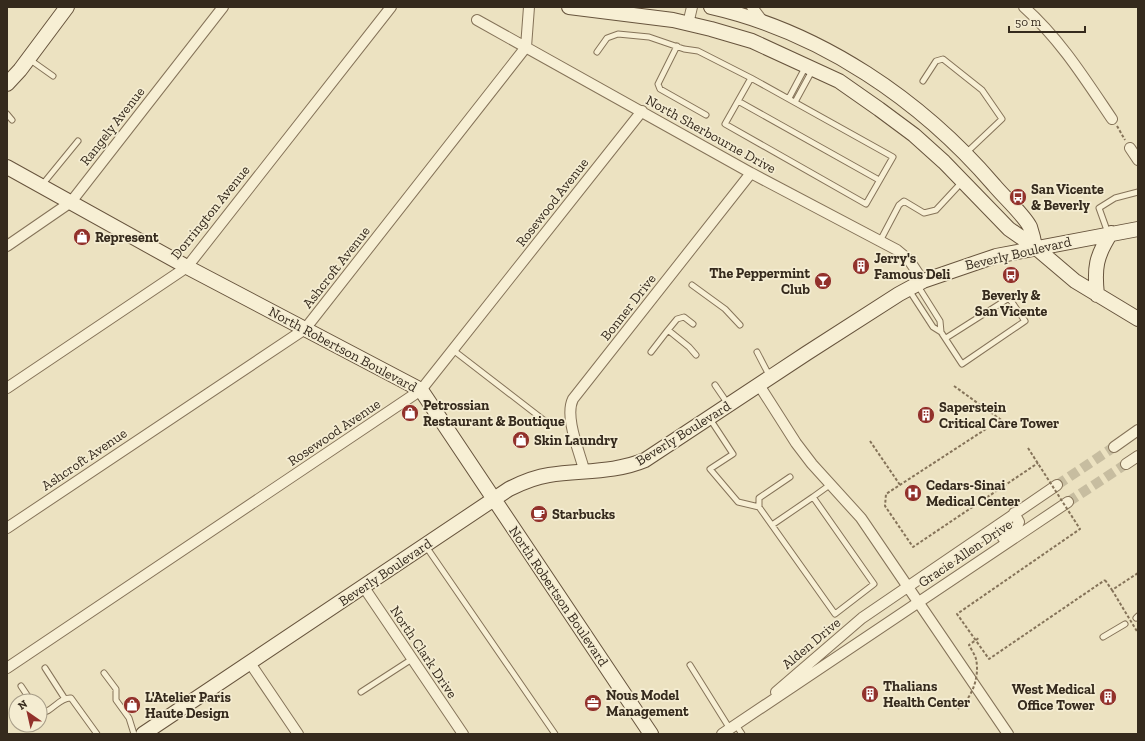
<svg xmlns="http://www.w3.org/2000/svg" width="1145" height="741" font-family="'Zilla Slab',serif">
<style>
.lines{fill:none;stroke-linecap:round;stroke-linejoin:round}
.street-tunnel{stroke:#c7bda0;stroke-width:10;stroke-dasharray:10 5;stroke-linecap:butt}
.lane-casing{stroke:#857359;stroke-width:7}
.street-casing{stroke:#857359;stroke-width:12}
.secondary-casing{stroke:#67543d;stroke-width:16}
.path{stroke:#857359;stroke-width:2;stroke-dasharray:3 2;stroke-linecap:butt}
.lane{stroke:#f7efd4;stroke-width:5}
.street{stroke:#f7efd4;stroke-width:10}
.secondary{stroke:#f7efd4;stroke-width:14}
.path-bridge{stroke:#857359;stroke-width:2;stroke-dasharray:3 2;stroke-linecap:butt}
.labels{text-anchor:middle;stroke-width:3.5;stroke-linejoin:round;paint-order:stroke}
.street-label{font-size:14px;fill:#352a1d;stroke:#f4ecd1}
.poi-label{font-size:14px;font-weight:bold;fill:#352a1d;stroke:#f4ecd1;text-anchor:start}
</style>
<rect width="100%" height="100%" fill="#ece2c1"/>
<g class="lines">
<path class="street-tunnel" d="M1057 485 1114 447
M1068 502 1126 464"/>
<defs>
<path id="lane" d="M677 46 658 84 660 89 706 115
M597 52 607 38 618 34 649 37 684 49 698 51 751 78
M29 59 53 76
M751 78 893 157 866 204 725 124Z
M923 81 936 61 943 59 982 90 1002 119 965 154
M789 98 806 66
M738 101 879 180
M795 102 813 69
M7 114 12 120
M42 185 78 141
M1108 233 1099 208 1115 198 1138 192
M880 241 899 205 904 201 924 213 936 210 962 182
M692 285 725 309 740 325
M918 286 940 321 941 332
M909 290 933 327 941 332 962 364 1025 321 1009 298 946 338
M668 330 677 319 684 317 693 324
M453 350 545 421
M651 352 668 330 689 347 696 355
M757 352 770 377
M715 385 728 404
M710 419 733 454 710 469 738 502 759 507 835 614 874 584 813 497 831 484
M759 507V498L790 477
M772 525 813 497
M425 545 555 734
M1136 618 1138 616
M1103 637 1125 624
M690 665 730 729
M45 668 65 699
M104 673 116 689V700L129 718 134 734
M21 686 31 701
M361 692 412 659
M40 713C52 713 59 697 71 698L97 734
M736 725 742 734"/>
<path id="street" d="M752 7 764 23
M1024 7C1060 39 1085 79 1112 119
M477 20 751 173 897 250 909 260 923 281
M688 24 692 7
M1130 148 1138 160
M7 246 71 202 223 7
M759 385 796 443 812 464 861 518 1008 734
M7 388 187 267 391 7
M1114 447 1138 430
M1126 464 1138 456
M585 473C580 453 564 417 573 399L751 173
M7 528 305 329 526 47 529 7
M1003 538 1016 528 1019 522 1014 513
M363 586 463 734
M250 663 298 734
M7 668 421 390 642 111
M776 692 862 618 1057 485
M722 734 1068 502"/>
<path id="secondary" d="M569 7 673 20 711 29 752 41 839 81 879 109 914 135 944 162 1009 229 1035 247 1075 281 1138 319
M711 7C821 32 921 100 994 185 1003 196 1024 215 1030 227 1032 233 1034 241 1035 247
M7 84 20 70 67 7
M7 167 187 267 421 390 651 734
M1097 295C1094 268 1096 256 1111 233
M143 734 509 489C521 483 535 477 549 475 582 470 614 473 645 460L807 353 899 294 923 281 996 256 1138 229"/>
</defs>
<use href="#lane" class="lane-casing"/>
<use href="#street" class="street-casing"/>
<use href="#secondary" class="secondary-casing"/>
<path class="path" d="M1117 126 1125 140
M954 386 1004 422
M986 429 886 494 885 506 913 547 1038 463
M870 441 900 485
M1105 580 1112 590 1138 573"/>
<use href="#lane" class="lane"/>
<use href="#street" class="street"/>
<use href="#secondary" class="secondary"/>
<path class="path-bridge" d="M1028 448 1080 529 957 614 989 659 1105 580
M1112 590 1138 633
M958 709C972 698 980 677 976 659 975 655 971 649 969 645L980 637"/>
</g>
<defs>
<symbol id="bus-disc" viewBox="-11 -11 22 22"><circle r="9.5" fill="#92312b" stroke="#f4ecd1"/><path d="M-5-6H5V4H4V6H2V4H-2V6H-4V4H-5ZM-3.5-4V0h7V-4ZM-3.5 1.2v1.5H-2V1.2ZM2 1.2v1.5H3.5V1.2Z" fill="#fff"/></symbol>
<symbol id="shop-disc" viewBox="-11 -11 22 22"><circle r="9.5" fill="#92312b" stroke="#f4ecd1"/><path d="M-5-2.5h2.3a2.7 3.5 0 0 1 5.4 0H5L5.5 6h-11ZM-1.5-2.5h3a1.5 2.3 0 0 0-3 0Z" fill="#fff"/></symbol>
<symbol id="building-disc" viewBox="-11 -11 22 22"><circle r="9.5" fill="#92312b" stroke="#f4ecd1"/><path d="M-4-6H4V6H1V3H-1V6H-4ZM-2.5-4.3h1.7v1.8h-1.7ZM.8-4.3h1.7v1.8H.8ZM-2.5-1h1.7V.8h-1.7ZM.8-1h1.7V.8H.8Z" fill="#fff"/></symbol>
<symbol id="bar-disc" viewBox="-11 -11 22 22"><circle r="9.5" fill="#92312b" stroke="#f4ecd1"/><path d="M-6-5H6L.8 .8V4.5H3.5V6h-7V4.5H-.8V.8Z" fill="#fff"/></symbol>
<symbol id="hospital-disc" viewBox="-11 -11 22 22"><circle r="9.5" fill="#92312b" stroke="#f4ecd1"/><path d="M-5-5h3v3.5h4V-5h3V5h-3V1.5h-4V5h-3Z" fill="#fff"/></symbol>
<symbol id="cafe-disc" viewBox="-11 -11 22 22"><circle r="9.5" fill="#92312b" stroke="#f4ecd1"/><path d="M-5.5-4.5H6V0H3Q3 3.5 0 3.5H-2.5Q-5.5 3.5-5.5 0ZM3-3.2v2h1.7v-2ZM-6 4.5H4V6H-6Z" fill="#fff"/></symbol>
<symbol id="office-disc" viewBox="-11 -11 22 22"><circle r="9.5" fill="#92312b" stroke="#f4ecd1"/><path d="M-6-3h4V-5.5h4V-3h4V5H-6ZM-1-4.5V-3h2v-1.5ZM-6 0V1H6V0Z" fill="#fff"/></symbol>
</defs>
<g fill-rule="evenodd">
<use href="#bus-disc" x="1008" y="187" width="20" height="20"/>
<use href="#shop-disc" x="72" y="227" width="20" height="20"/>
<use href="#building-disc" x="851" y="256" width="20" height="20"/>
<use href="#bus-disc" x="1001" y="265" width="20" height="20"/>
<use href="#bar-disc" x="813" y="271" width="20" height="20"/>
<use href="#shop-disc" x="400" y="403" width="20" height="20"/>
<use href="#building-disc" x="916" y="405" width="20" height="20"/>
<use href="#shop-disc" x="511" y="430" width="20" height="20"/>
<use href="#hospital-disc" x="903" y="483" width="20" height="20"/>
<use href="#cafe-disc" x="529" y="504" width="20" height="20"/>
<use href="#building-disc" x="860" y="684" width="20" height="20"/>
<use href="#building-disc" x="1098" y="687" width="20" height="20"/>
<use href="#office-disc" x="583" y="693" width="20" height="20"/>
<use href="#shop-disc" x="122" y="695" width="20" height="20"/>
</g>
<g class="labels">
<g class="street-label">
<text transform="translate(112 126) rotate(-52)" y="5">Rangely Avenue</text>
<text transform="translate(711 134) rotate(29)" y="5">North Sherbourne Drive</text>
<text transform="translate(552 202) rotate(-52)" y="5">Rosewood Avenue</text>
<text transform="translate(210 212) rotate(-51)" y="5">Dorrington Avenue</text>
<text transform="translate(1018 253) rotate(-13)" y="5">Beverly Boulevard</text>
<text transform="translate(336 267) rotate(-52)" y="5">Ashcroft Avenue</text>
<text transform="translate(628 307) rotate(-52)" y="5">Bonner Drive</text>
<text transform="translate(343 349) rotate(28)" y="5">North Robertson Boulevard</text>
<text transform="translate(334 432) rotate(-34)" y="5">Rosewood Avenue</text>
<text transform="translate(683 433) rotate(-32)" y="5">Beverly Boulevard</text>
<text transform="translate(84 459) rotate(-34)" y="5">Ashcroft Avenue</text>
<text transform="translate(965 553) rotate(-34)" y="5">Gracie Allen Drive</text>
<text transform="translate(385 572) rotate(-34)" y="5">Beverly Boulevard</text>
<text transform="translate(559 596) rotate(56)" y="5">North Robertson Boulevard</text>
<text transform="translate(811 643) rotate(-40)" y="5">Alden Drive</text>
<text transform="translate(424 652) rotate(56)" y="5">North Clark Drive</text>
</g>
<g class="poi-label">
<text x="1031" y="194">San Vicente<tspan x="1031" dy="16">&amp; Beverly</tspan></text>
<text x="95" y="242">Represent</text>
<text x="874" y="263">Jerry's<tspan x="874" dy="16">Famous Deli</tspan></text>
<text x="810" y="278" text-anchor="end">The Peppermint<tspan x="810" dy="16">Club</tspan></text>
<text x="1011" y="300" text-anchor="middle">Beverly &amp;<tspan x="1011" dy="16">San Vicente</tspan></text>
<text x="423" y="410">Petrossian<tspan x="423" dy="16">Restaurant &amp; Boutique</tspan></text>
<text x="939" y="412">Saperstein<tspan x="939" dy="16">Critical Care Tower</tspan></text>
<text x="534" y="445">Skin Laundry</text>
<text x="926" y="490">Cedars-Sinai<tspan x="926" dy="16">Medical Center</tspan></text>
<text x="552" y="519">Starbucks</text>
<text x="883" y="691">Thalians<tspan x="883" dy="16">Health Center</tspan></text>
<text x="1095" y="694" text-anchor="end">West Medical<tspan x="1095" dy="16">Office Tower</tspan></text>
<text x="606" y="700">Nous Model<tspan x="606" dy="16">Management</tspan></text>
<text x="145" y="702">L'Atelier Paris<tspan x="145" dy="16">Haute Design</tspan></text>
</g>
</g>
<rect width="1145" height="741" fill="none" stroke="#352a1d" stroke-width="16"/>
<g transform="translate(28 713) rotate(326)"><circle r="19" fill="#f4ecd1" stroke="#a89e89"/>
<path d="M0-3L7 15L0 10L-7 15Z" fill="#92312b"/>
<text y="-6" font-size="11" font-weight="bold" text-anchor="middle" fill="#352a1d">N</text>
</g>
<path d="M1009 26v6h76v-6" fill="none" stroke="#352a1d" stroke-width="2"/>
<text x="1015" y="26" font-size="12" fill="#352a1d" stroke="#f4ecd1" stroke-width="3" paint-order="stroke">50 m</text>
</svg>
